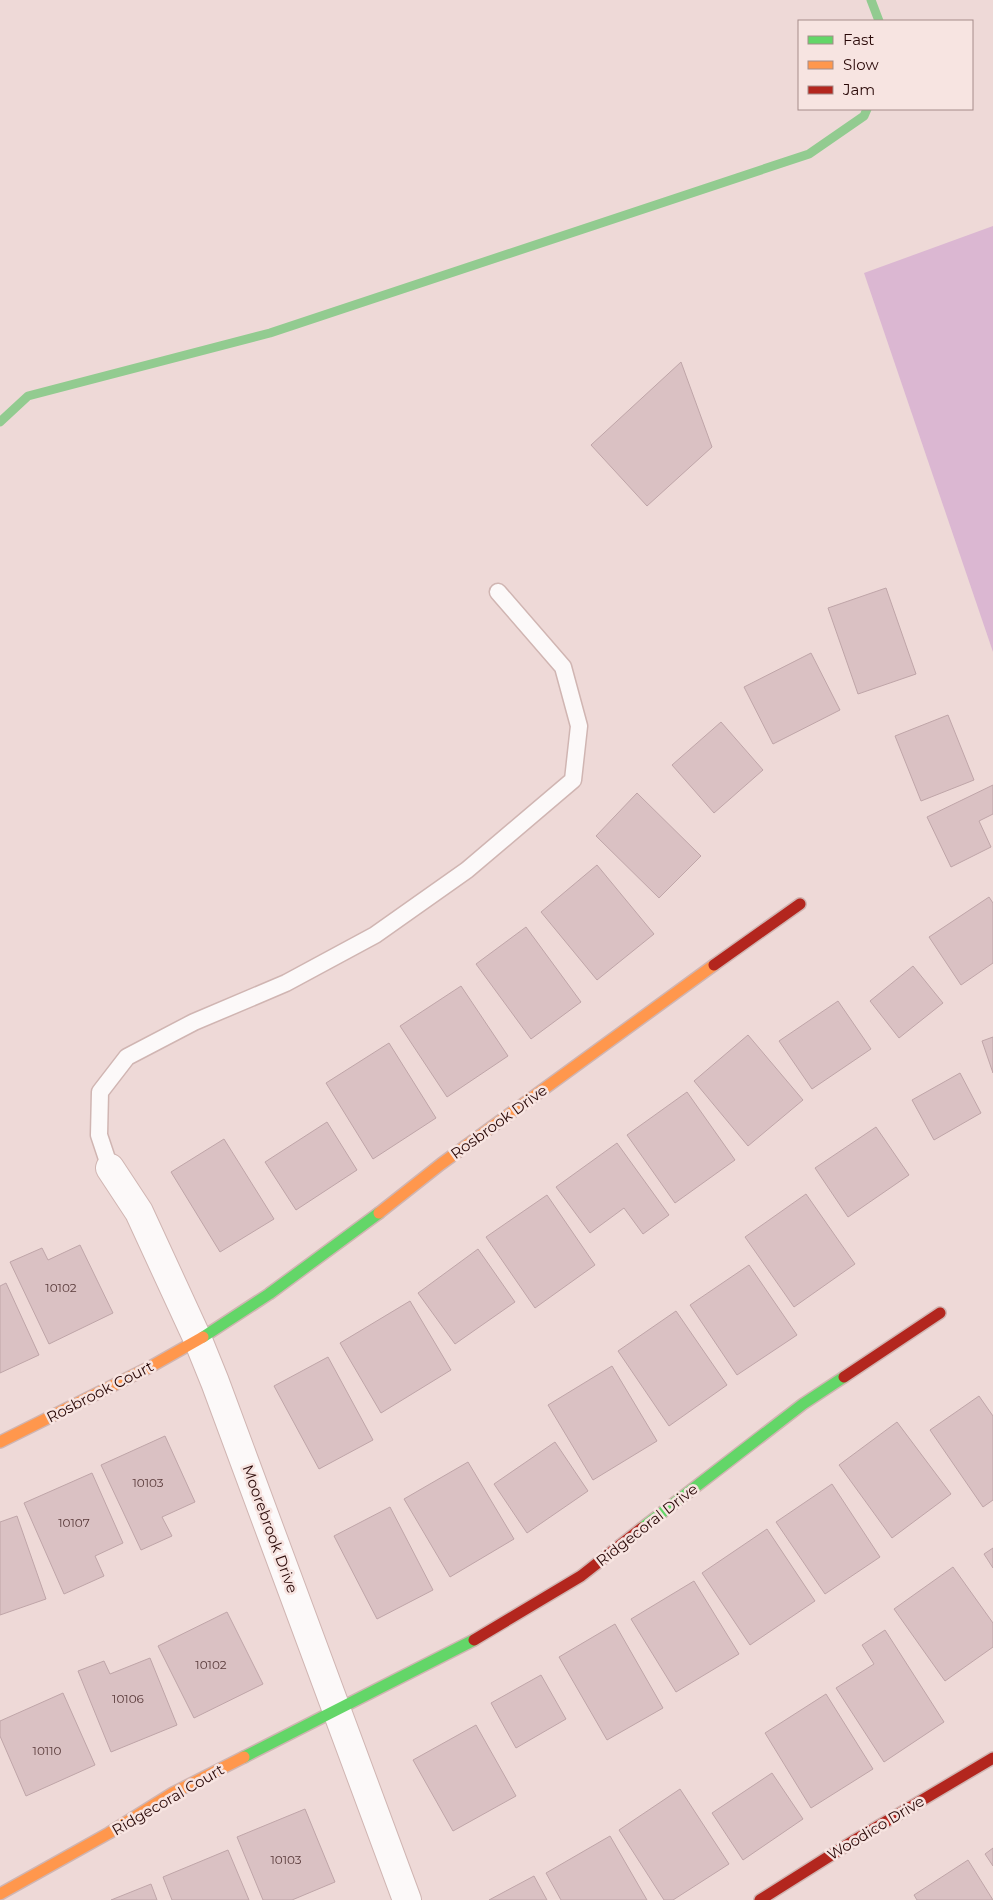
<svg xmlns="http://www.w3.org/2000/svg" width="993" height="1900" font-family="Montserrat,sans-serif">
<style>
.garden{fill:#dbb7d2}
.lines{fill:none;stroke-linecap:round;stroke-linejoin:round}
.stream{stroke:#92cb90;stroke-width:9}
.building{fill:#dac1c3;stroke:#bfa5a8}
.lane-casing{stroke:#d0b5b2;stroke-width:19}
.street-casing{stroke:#d0b5b2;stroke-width:30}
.fast-casing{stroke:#d0b5b2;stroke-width:14}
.slow-casing{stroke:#d0b5b2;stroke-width:14}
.jam-casing{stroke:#d0b5b2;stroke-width:14}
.lane{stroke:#fcf9f9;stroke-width:16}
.street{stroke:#fcf9f9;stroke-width:28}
.fast{stroke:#63d668;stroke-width:11}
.slow{stroke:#ff974d;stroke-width:11}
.jam{stroke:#b3261e;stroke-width:11}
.labels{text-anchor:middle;stroke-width:5;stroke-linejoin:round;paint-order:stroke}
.number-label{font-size:12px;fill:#593a3a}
.street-label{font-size:15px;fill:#2a0908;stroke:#f7e4e1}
</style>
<rect width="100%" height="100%" fill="#eed9d7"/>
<path class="garden" d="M993 226V652L864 273Z"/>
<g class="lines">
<path class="stream" d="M871 0 879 21
M0 422 28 396 270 333 809 154 864 116 867 109"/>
</g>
<path class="building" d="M681 362 712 447 647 506 591 445Z
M886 588 916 674 858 694 828 608Z
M811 653 840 710 773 744 744 687Z
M948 715 974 780 921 801 895 736Z
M721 722 763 770 714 813 672 765Z
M993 785V814L979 821 991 847 951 867 927 817Z
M637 793 701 856 659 898 596 836Z
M597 865 654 934 597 980 541 912Z
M989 897 993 903V963L961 985 929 937Z
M526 927 581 1002 531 1039 476 964Z
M913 966 943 1003 899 1038 870 1001Z
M461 986 508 1056 447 1097 400 1026Z
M838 1001 871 1049 812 1089 779 1041Z
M748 1035 803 1100 748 1146 694 1081Z
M993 1037V1073L982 1041Z
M389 1043 436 1118 373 1159 326 1083Z
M960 1073 981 1113 934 1140 912 1100Z
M687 1092 735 1160 675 1203 627 1135Z
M327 1122 357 1170 296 1210 265 1162Z
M876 1127 909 1175 848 1217 815 1168Z
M224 1139 274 1219 220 1252 171 1172Z
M617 1143 669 1215 643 1234 624 1208 590 1233 556 1187Z
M806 1194 855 1264 794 1307 745 1237Z
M547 1195 595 1265 535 1308 486 1237Z
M80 1245 113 1313 49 1344 10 1262 42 1248 48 1260Z
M478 1249 515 1302 455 1344 418 1293Z
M749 1265 797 1335 737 1375 690 1305Z
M6 1283 39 1355 0 1373V1286Z
M410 1301 451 1370 381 1413 340 1343Z
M676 1311 727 1385 669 1426 618 1351Z
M328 1357 373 1440 319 1469 274 1386Z
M612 1366 657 1441 593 1480 548 1405Z
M979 1396 993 1416V1500L983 1507 930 1430Z
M897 1422 951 1494 892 1538 839 1465Z
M165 1436 195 1502 162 1517 172 1536 141 1550 101 1465Z
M555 1442 588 1491 527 1533 494 1484Z
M468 1462 514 1539 450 1577 404 1499Z
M92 1473 123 1543 95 1556 104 1576 64 1594 24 1503Z
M832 1484 880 1557 825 1594 776 1522Z
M390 1507 433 1590 377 1619 334 1536Z
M17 1516 46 1599 0 1615V1522Z
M767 1529 815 1601 750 1645 702 1573Z
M993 1548V1568L984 1554Z
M953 1567 993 1623V1647L945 1681 894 1609Z
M694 1581 739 1654 676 1692 631 1619Z
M227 1612 263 1684 194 1718 158 1646Z
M615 1624 663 1708 607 1740 559 1657Z
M885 1630 944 1722 884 1762 836 1688 874 1664 862 1645Z
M150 1658 177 1725 111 1752 78 1671 104 1661 110 1674Z
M541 1675 566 1719 516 1748 491 1703Z
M63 1693 95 1765 26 1796 0 1736V1721Z
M826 1694 873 1769 811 1808 765 1733Z
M476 1725 516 1796 453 1831 413 1760Z
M772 1773 803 1819 743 1860 712 1813Z
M680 1789 729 1864 673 1900H664L619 1830Z
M305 1809 335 1882 292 1900H263L237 1837Z
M610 1836 647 1900H561L546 1873Z
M993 1848V1866L985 1854Z
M228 1850 249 1900H172L163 1877Z
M968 1860 993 1900H917L914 1895Z
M534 1876 547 1900H489Z
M151 1884 157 1900H111Z"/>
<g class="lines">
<defs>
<path id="lane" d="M110 1168 99 1135 100 1092 127 1057 194 1022 286 983 375 935 467 870 573 780 579 726 563 667 498 592"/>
<path id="street" d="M110 1168 139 1212 198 1340 215 1382 407 1900"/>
<path id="fast" d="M203 1337 269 1294 379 1213
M642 1528 803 1404 844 1377
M244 1757 474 1640"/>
<path id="slow" d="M379 1213 441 1164 714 965
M0 1442 150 1367 203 1337
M0 1894 109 1833 173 1793 244 1757"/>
<path id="jam" d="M714 965 800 904
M844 1377 940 1313
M474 1640 581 1576 642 1528
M760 1900 855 1840 993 1758"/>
</defs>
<use href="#lane" class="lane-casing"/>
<use href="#street" class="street-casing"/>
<use href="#fast" class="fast-casing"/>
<use href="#slow" class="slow-casing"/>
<use href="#jam" class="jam-casing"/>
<use href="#lane" class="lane"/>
<use href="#street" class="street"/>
<use href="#fast" class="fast"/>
<use href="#slow" class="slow"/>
<use href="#jam" class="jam"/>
</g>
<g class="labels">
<g class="number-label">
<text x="61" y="1292">10102</text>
<text x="148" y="1487">10103</text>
<text x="74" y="1527">10107</text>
<text x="211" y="1669">10102</text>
<text x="128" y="1703">10106</text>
<text x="47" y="1755">10110</text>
<text x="286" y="1864">10103</text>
</g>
<g class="street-label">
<text transform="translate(499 1122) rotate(-36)" y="5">Rosbrook Drive</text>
<text transform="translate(100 1392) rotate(-27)" y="5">Rosbrook Court</text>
<text transform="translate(647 1525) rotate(-38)" y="5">Ridgecoral Drive</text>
<text transform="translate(270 1529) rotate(70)" y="5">Moorebrook Drive</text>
<text transform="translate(168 1800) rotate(-30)" y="5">Ridgecoral Court</text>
<text transform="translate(876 1828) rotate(-31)" y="5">Woodico Drive</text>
</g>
</g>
<rect x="798" y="20" width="175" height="90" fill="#f7e4e1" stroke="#a58c8a"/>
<rect x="808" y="36" width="25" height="8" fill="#63d668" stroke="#a58c8a"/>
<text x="843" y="45" font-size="15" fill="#2a0908">Fast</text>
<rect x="808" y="61" width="25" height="8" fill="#ff974d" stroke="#a58c8a"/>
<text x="843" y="70" font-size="15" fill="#2a0908">Slow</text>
<rect x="808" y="86" width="25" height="8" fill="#b3261e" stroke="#a58c8a"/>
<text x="843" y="95" font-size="15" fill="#2a0908">Jam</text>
</svg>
